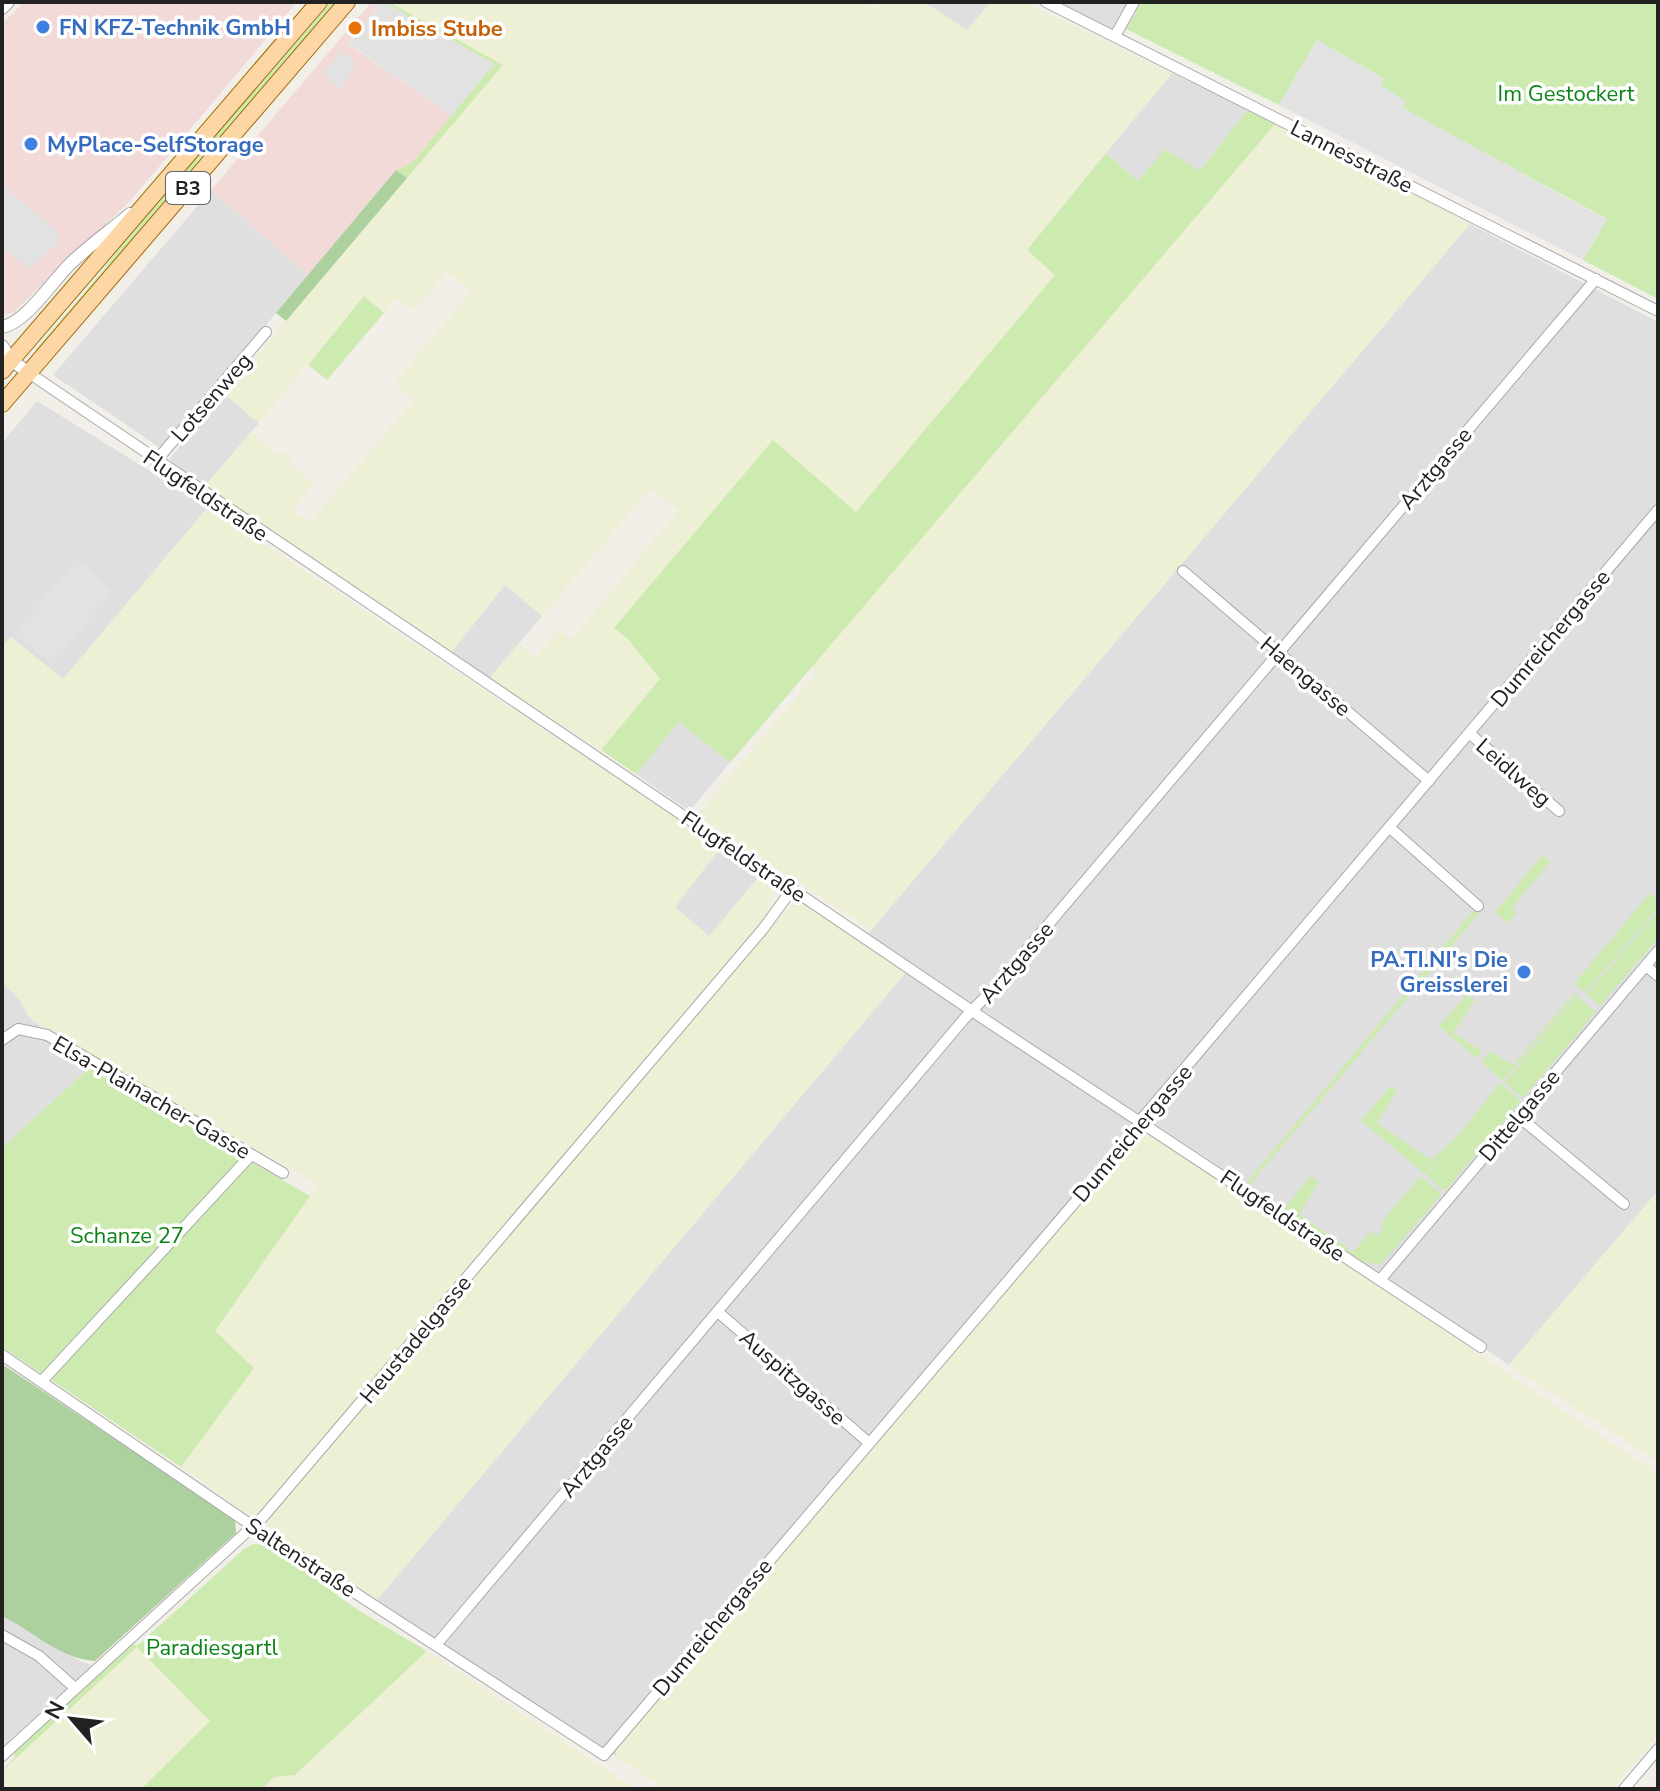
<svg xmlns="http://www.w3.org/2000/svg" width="1660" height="1791" font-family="'Nunito Sans',sans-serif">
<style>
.residential{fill:#e0dfdf}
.commercial{fill:#f2dad9}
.farmland{fill:#eef0d5}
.grass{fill:#cdebb0}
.forest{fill:#add19e}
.parking{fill:#e2e2e2}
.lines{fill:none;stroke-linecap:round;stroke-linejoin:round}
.minor-casing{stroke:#a9a9a9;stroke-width:12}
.tertiary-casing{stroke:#a9a9a9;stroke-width:14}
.primary-casing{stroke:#a06b00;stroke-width:18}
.minor{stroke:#fff;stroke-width:10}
.tertiary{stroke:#fff;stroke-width:12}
.primary{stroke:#fcd6a4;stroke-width:16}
.shop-dot{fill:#3f7fe0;stroke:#fff;stroke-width:3}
.food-dot{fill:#e8710a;stroke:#fff;stroke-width:3}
.labels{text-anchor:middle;stroke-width:7;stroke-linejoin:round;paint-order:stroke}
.shield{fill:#fff;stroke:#646464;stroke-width:2}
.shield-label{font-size:20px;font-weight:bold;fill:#222}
.shop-label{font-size:22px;font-weight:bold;fill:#366cbe;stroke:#fff;text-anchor:start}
.food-label{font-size:22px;font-weight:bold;fill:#c56008;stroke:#fff;text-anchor:start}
.park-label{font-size:22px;fill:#0c8416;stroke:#fff}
.street-label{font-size:22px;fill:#222;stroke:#fff}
</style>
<rect width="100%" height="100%" fill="#f2efe9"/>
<path class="residential" d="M924 2H991L967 30Z
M1058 2H1128L1112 28Z
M1172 73 1248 109 1200 171 1138 181 1106 153Z
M211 190 308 275 162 449 53 375Z
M1470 224 1658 322V1191L1509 1365 1154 1124 616 1750 617 1757 377 1600 906 972 862 941Z
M224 394 259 423 204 487 175 467 170 458Z
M37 401 208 507 63 680 11 637 2 647V443Z
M505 584 542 616 489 679 451 653Z
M679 721 730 763 689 811 636 774Z
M721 847 762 873 710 937 675 907Z
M2 982 20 1000 29 1017 89 1068 2 1148Z
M2 1616 27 1628 72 1657 93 1666 2 1748Z"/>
<path class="commercial" d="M24 2H297L131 200 13 313 2 314V24Z
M370 4 377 8 360 29 362 31 356 37 354 36 348 44 452 115 412 163 396 170 308 275 211 190Z"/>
<path class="farmland" d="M389 2H863L874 10 881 2H924L967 30 991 2H1024L1172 73 1027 249 1055 275 856 512 773 440 615 628 628 639 660 679 601 750 489 679 518 644 535 658 559 630 571 640 678 511 651 488 542 616 505 585 451 653 204 487 251 432 275 453H285L293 460 290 464 314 484 293 509 309 523 414 400 394 384 471 291 447 272 414 311 397 298 384 313 364 296 259 423 224 394 502 65Z
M1276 123 1470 224 871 930 697 815 816 674 810 668Z
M208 507 721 847 675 907 709 936 762 873 769 882 772 893 769 908 763 920 262 1510 253 1515H248L181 1467 253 1368 215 1332 318 1184 46 1031 29 1017 20 1000 2 982V647L11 637 63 679Z
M796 903 808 905 907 971 377 1600 268 1528 269 1519 786 910Z
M1140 1132H1148L1658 1474V1735L1612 1789H666L617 1757 616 1750 637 1723Z
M1658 1191V1462L1509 1365Z
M137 1646 210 1721 141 1789H2V1771Z
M427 1651 635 1789H261L274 1777 296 1775Z"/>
<path class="grass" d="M331 2H340L40 354 35 350 101 273 120 247Z
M384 2H389L503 65 407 178 396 170 412 163 494 64Z
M1142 2H1658V299L1583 260 1607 219 1402 108 1380 85 1383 78 1317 40 1279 105 1126 29Z
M1248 109 1276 123 730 763 679 722 636 774 601 750 660 679 628 639 614 628 773 440 856 512 1055 275 1027 250 1106 153 1138 181 1165 149 1200 171Z
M364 296 384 313 327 380 308 365Z
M1543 855 1550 862 1512 908 1517 913 1508 923 1495 912Z
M1650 893 1658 900V908L1585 993 1574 984Z
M1476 908 1480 912 1249 1185 1246 1183Z
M1658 911V938L1600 1006 1587 994Z
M1575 992 1577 994 1503 1081 1481 1062 1490 1052 1513 1065Z
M1466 995 1475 1000 1453 1033 1482 1051 1477 1058 1439 1026Z
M1577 996 1596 1012 1523 1098 1505 1082Z
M89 1068 310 1196 215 1331 254 1368 181 1467 2 1347V1148Z
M1500 1083 1521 1101 1445 1191 1426 1175Z
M1391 1086 1397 1091 1377 1123 1431 1160 1459 1134 1425 1174 1361 1121Z
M1311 1176 1319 1182 1299 1214 1353 1252 1371 1231 1377 1236 1384 1228 1380 1224 1421 1176 1442 1194 1381 1264 1363 1262 1284 1209Z
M253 1544C289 1546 315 1579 342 1599 369 1618 399 1634 427 1651L295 1775 274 1777 261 1789H141L210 1721 137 1647 2 1771 15 1757 13 1753 133 1644 137 1646 244 1549Z"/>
<path class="forest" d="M396 170 407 178 286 321 276 313Z
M2 1364 235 1519 236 1533 95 1661C60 1659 33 1631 2 1616Z"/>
<path class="parking" d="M371 2H384L494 64 452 115 348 43 361 31 360 29 377 9 370 4Z
M1317 40 1384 79 1380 85 1406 101 1403 108 1607 220 1583 260 1279 105Z
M341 51 356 63 340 90 322 73Z
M2 185 60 234 57 245 27 268 9 251 2 254Z
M77 559 113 591 52 665 14 634Z"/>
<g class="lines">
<defs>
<path id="minor" d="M1046 2 1658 311
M1115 36 1134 2
M29 373 984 1019 1481 1347
M156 461 266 332
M1183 571 1429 781
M1469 733 1559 811
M1389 827 1478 906
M1646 966 1658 976
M2 1040 18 1029 47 1035 283 1173
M1518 1116 1624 1204
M1380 1280 1658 951
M718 1312 868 1442
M2 1355 254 1527 604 1755 1133 1134 1141 1120 1658 510
M42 1381 251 1155
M2 1635 39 1656 75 1688
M436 1645 964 1019 996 986 1596 279
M2 1756 263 1517 763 929 793 888
M1624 1789 1658 1749"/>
<path id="tertiary" d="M2 8 8 2
M2 327C26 323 53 280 71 263 90 245 111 230 130 214
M2 346 11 360 29 373"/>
<path id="primary" d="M2 371 319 2
M2 404 347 2"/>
</defs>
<use href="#minor" class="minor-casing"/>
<use href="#tertiary" class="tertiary-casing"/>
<use href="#primary" class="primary-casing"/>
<use href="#minor" class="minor"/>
<use href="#tertiary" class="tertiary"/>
<use href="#primary" class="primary"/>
</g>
<g class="shop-dot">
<circle cx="43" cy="27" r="8"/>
<circle cx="31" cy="144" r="8"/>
<circle cx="1524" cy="972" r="8"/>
</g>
<circle class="food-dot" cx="355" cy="28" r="8"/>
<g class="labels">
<rect class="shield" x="166" y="172" width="44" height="32" rx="6"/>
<g class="shield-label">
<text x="188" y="195">B3</text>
</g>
<g class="shop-label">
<text x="59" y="35">FN KFZ-Technik GmbH</text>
<text x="47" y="152">MyPlace-SelfStorage</text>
<text x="1508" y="967" text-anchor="end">PA.TI.NI's Die<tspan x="1508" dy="25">Greisslerei</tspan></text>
</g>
<g class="food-label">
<text x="371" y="36">Imbiss Stube</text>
</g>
<g class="park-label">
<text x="1566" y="101">Im Gestockert</text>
<text x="127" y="1243">Schanze 27</text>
<text x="212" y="1655">Paradiesgartl</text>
</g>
<g class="street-label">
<text transform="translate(1352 156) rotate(27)" y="8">Lannesstraße</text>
<text transform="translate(211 397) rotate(-49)" y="8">Lotsenweg</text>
<text transform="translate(1435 468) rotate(-50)" y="8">Arztgasse</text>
<text transform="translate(206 495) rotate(34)" y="8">Flugfeldstraße</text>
<text transform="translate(1550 638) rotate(-50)" y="8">Dumreichergasse</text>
<text transform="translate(1306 676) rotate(40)" y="8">Haengasse</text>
<text transform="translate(1514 772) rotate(41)" y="8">Leidlweg</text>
<text transform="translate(744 856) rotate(34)" y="8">Flugfeldstraße</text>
<text transform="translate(1016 962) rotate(-49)" y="8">Arztgasse</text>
<text transform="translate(152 1097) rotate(30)" y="8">Elsa-Plainacher-Gasse</text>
<text transform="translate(1519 1115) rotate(-50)" y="8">Dittelgasse</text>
<text transform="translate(1132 1133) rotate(-50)" y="8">Dumreichergasse</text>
<text transform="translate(1283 1215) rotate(34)" y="8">Flugfeldstraße</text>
<text transform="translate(415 1339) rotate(-50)" y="8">Heustadelgasse</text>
<text transform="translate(793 1377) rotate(41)" y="8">Auspitzgasse</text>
<text transform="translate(596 1456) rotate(-50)" y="8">Arztgasse</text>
<text transform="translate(301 1557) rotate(33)" y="8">Saltenstraße</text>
<text transform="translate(712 1627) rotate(-50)" y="8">Dumreichergasse</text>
</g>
</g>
<rect width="1660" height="1791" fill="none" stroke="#222222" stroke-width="8"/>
<g transform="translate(72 1719) rotate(298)" stroke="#ffffff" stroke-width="6" paint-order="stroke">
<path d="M0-6L14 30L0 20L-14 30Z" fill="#222222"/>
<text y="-12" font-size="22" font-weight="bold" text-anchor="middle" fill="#222222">N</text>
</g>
</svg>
